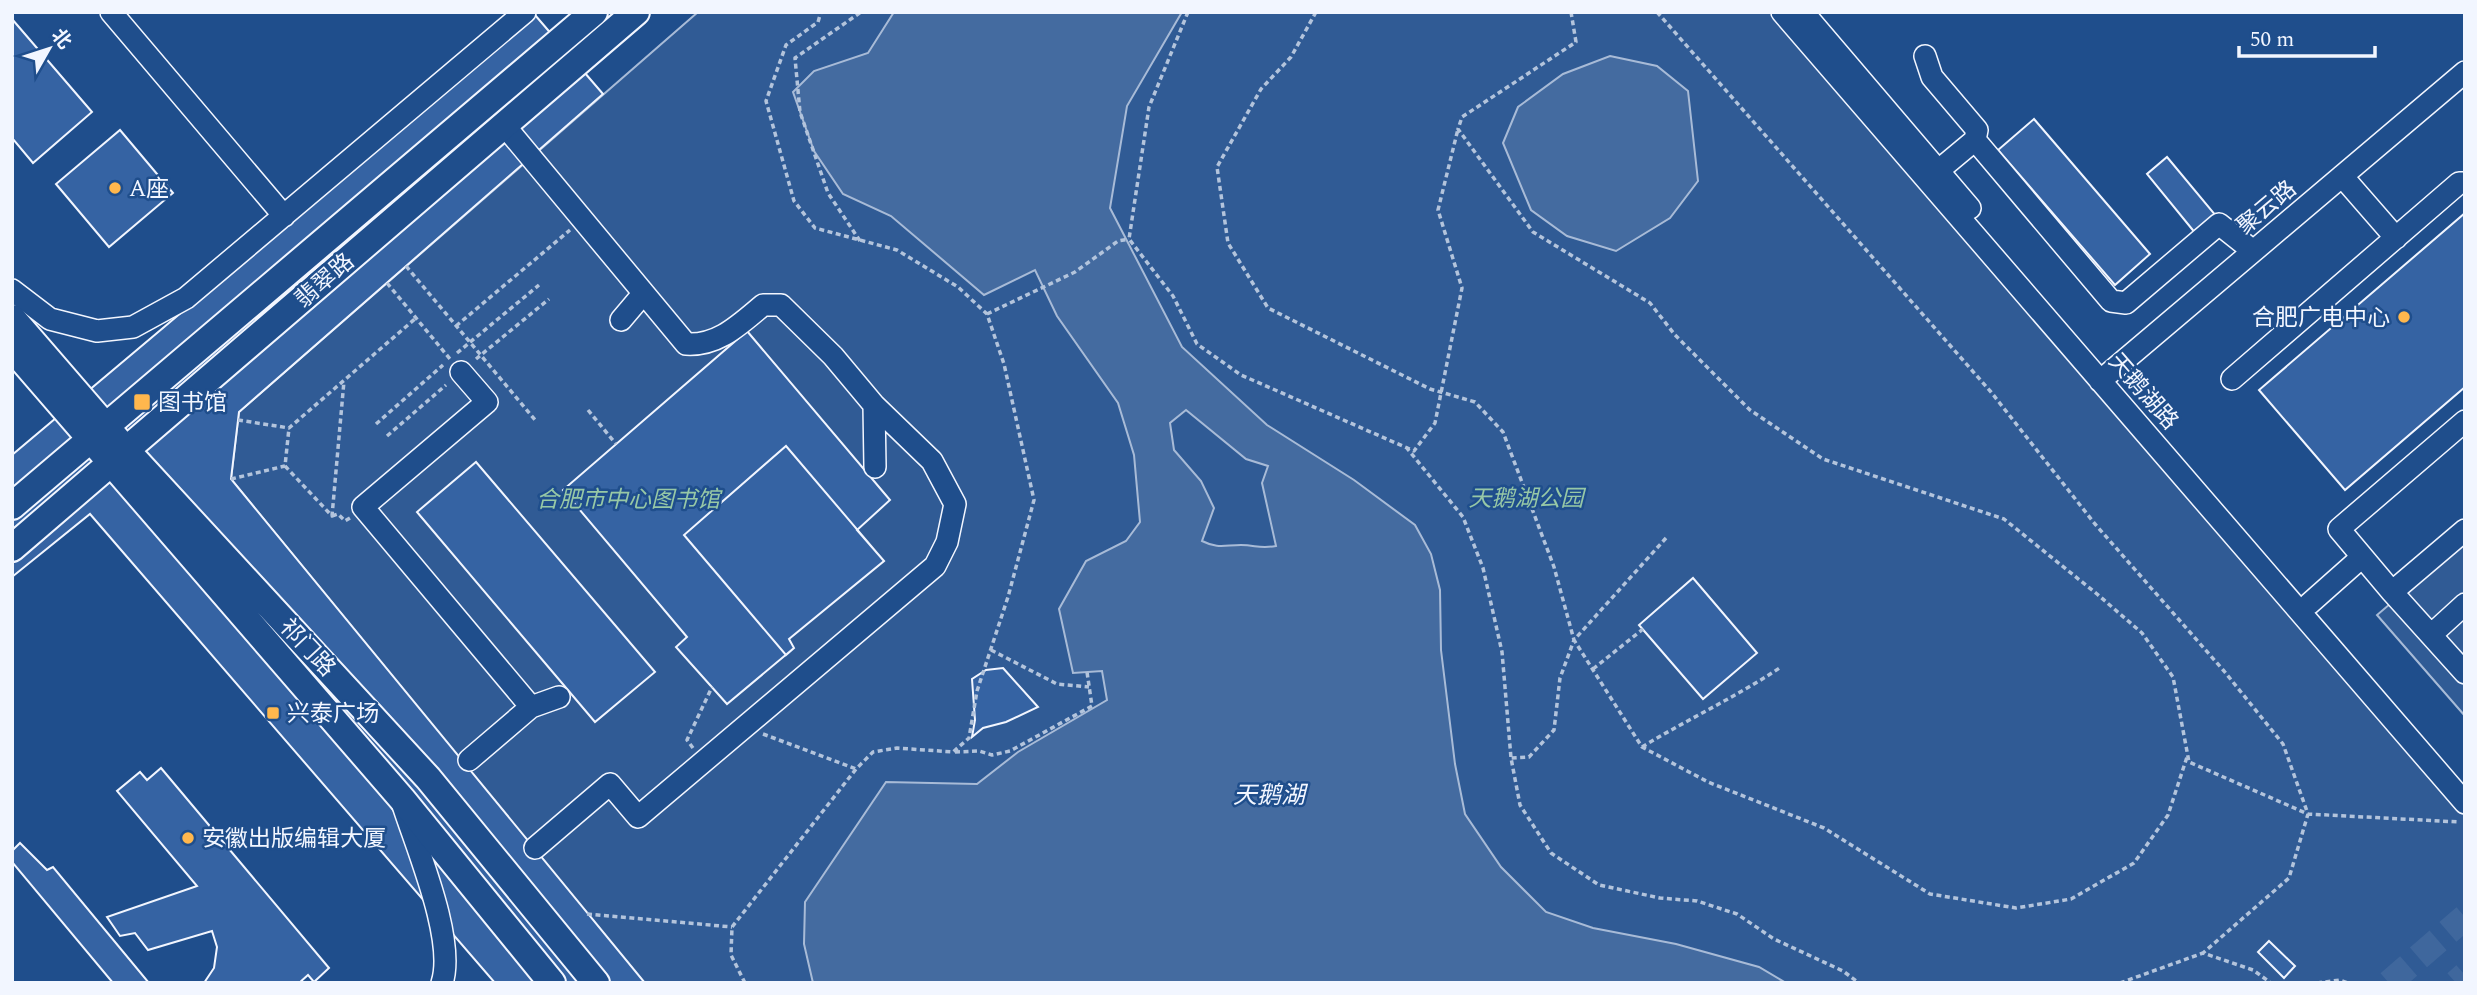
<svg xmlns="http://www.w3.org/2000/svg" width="2477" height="995" font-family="Spectral,'Noto Sans SC',serif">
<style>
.built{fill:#305b95;stroke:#a8bbd7;stroke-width:2}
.water{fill:#446ba0;stroke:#a8bbd7;stroke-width:2;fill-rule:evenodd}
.building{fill:#3563a3;stroke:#f2f6ff;stroke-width:2}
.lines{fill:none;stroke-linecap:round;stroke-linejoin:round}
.major-tunnel{stroke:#3f679d;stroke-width:26;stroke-dasharray:26 13;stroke-linecap:butt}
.minor-casing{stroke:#f2f6ff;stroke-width:24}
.major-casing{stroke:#f2f6ff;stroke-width:30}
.path{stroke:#b3c4dc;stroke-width:3.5;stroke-dasharray:5 3.5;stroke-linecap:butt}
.minor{stroke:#1f4e8c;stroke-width:21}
.major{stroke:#1f4e8c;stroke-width:26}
.poi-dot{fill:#ffb74d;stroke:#1f4e8c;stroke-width:2.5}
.labels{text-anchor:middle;stroke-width:5;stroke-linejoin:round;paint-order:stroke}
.poi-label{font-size:23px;fill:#f2f6ff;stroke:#1f4e8c;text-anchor:start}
.street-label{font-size:23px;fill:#f2f6ff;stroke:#1f4e8c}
.park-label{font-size:23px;font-style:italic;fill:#97c8a6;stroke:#1f4e8c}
.water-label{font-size:24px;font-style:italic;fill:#f2f6ff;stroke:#1f4e8c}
</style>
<rect width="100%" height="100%" fill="#1f4e8c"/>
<path class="built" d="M698 12H1782L2465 803V983H643L231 479 239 412Z
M2465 540V716L2377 615Z"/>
<path class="water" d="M894 12H1182L1127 106 1110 208 1182 347 1267 425 1354 480 1415 525 1431 554 1440 590 1441 650 1455 764 1465 814 1501 867 1546 912 1593 928 1676 944 1759 967 1786 983H813L804 944 805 902 886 782 977 784 1018 752 1107 700 1102 671 1073 673 1059 609 1086 561 1126 541 1140 522 1134 455 1118 403 1057 316 1035 270 984 295 891 216 843 194 814 151 793 92 814 71 868 53ZM1186 410 1246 459 1268 466 1262 483 1276 546C1259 549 1256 545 1241 545 1225 545 1218 549 1202 541L1214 508 1201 481 1174 450 1170 423Z
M1610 56 1657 66 1688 91 1698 181 1670 218 1616 251 1567 236 1531 210 1503 143 1518 107 1563 74Z"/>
<path class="building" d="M535 15 603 94 239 412 231 479 645 983H495L90 514 12 577V455Z
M12 19 92 112 33 163 12 138Z
M2034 119 2150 254 2115 285 1998 150Z
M120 130 173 193 109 247 56 184Z
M2167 157 2217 217 2196 234 2147 174Z
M2465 213V387L2345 490 2259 390Z
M747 331 890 500 857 530 884 561 789 639 794 648 727 704 676 647 687 637 563 490Z
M786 446 884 561 789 639 794 648 786 655 684 535Z
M476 462 655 672 595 722 417 512Z
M1693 578 1757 653 1703 699 1639 625Z
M1003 668 1038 707 1006 722 983 728 972 737 975 720 972 679 986 670Z
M161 768 329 968 314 982 308 975 299 983H204L214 968 217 947 212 931 148 950 135 933 120 936 107 917 197 886 117 791 140 772 147 780Z
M20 843 47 870 53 867 149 983H113L12 862V851Z
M2269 941 2295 966 2284 978 2258 952Z"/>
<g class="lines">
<path class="major-tunnel" d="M2389 983 2465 917
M2456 983 2465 975"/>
<defs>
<path id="minor" d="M111 12 284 216
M1782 12 2465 803
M1803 12 1970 208
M1925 56 1932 77 1977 130 1975 140 2111 301 2126 303 2219 224 2253 251
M504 125 686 344C718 346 739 325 763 305H781L833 356 874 405 875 467
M1939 170 1975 140
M2342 176 2396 238
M12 290 50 319 97 331 133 327 186 298 525 12
M621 320 643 294
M461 372 487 402 363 507 531 707 469 760
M2232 379 2459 183H2465
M2100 381 2465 72
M2465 421 2339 529 2392 592 2465 530
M2392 592 2465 673
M2309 604 2362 557
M2431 635 2465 604
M531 707 559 697
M403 805C417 849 456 940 442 983
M535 848 610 784 638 817 935 566 947 542 955 504 932 461 874 405"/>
<path id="major" d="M12 318 126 450 428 778 596 983
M12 348 402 799 552 983
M12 506 594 12
M12 548 636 12"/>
</defs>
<use href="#minor" class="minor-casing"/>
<use href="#major" class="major-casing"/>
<path class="path" d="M1188 12 1149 107 1129 239 1173 296 1197 344 1241 375 1414 451 1435 423 1462 288 1438 210 1458 129
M1316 12 1291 57 1261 89 1217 167 1228 243 1268 308 1430 389 1475 402 1503 432 1554 567 1574 640 1560 678 1554 730 1529 757 1511 758
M1571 12 1576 42 1462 117 1458 129 1533 232 1650 303 1675 335 1750 410 1823 459 2004 519 2097 594 2142 633 2173 677 2189 762 2308 814 2459 822
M1657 12 1991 392 2095 524 2224 671 2283 744 2308 814 2289 878 2203 953
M860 241 828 193 800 112 795 58 861 12
M406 266 536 421
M387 283 450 359
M987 314 1075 272 1118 241 1129 239
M456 326 570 230
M457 353 539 285
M476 359 549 299
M588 410 616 444
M238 420 289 428 416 318
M376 424 443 365
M387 436 446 385
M1406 447 1463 517 1483 568 1502 652 1511 758 1520 805 1551 853 1599 885 1660 898 1697 901 1737 914 1774 939 1843 971 1859 983
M285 466 332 516 344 381
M231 479 285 466 289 428
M332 516 338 514 345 521 350 518
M1666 538 1574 640 1642 747 1708 782 1824 828 1930 894 2016 908 2071 899 2134 863 2168 815 2187 757
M991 650 1057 684 1089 687
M1593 669 1643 629
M763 734 856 769
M1642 747C1688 719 1736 697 1781 667
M693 748 687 740 712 687
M955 752 979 751 992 755 1010 751 1092 706 1087 672
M587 914 732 927
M745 983 731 955 732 927 856 769 873 752 897 748 953 752 969 738 977 691 1008 597 1034 500 1004 364 987 314 958 287 897 250 815 228 794 201 766 101 786 45 818 22 821 12
M2120 983 2203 953 2253 970 2271 983
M2317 983 2340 980 2348 983"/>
<use href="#minor" class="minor"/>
<use href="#major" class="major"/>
</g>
<g class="poi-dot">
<circle cx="115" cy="188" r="7"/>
<circle cx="2404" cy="317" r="7"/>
<rect x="133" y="393" width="18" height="18" rx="3.5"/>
<rect x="266" y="706" width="14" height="14" rx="3.5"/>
<circle cx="188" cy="838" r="7"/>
</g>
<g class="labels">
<g class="poi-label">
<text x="129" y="196">A座</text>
<text x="2390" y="325" text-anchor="end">合肥广电中心</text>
<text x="158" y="410">图书馆</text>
<text x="287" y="721">兴泰广场</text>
<text x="202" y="846">安徽出版编辑大厦</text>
</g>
<g class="street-label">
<text transform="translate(2266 207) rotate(-40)" y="8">聚云路</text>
<text transform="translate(324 280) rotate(-41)" y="8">翡翠路</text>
<text transform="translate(2144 391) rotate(49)" y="8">天鹅湖路</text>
<text transform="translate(308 647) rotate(47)" y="8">祁门路</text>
</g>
<g class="park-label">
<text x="1526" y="506">天鹅湖公园</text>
<text x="628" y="507">合肥市中心图书馆</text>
</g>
<g class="water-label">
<text x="1269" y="803">天鹅湖</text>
</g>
</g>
<rect width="2477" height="995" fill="none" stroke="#f2f6ff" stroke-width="28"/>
<g transform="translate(49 49) rotate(51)" stroke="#1f4e8c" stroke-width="5" paint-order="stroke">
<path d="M0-5L12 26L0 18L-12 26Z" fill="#f2f6ff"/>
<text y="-10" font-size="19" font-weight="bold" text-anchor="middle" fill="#f2f6ff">北</text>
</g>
<path d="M2239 46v10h136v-10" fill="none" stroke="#f2f6ff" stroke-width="3.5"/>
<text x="2250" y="46" font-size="21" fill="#f2f6ff" stroke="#1f4e8c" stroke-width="5" paint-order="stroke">50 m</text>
</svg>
